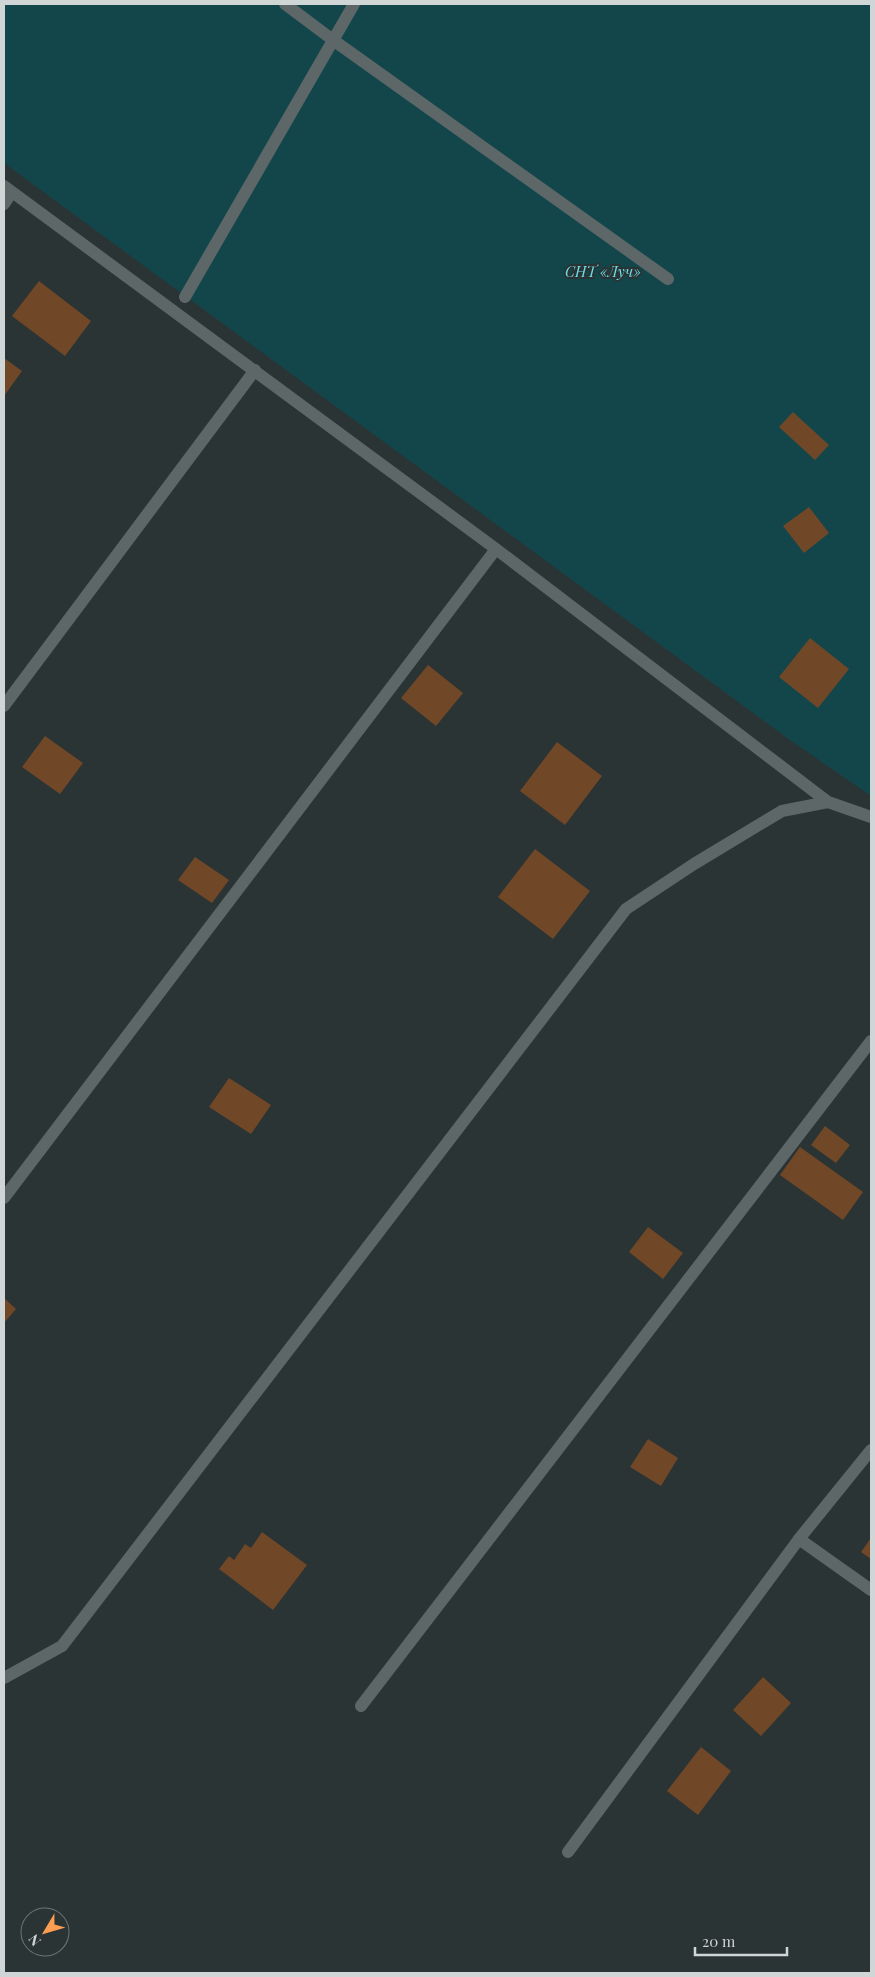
<svg xmlns="http://www.w3.org/2000/svg" width="875" height="1977" font-family="'Playfair Display',serif">
<style>
.green{fill:#13464a}
.building{fill:#704727}
.lines{fill:none;stroke-linecap:round;stroke-linejoin:round}
.lane{stroke:#5d6768;stroke-width:12}
.street{stroke:#5d6768;stroke-width:12}
.labels{text-anchor:middle;stroke-width:4;stroke-linejoin:round;paint-order:stroke}
.park-label{font-size:15px;font-style:italic;fill:#6ddde6;stroke:#2b3435}
</style>
<rect width="100%" height="100%" fill="#2b3435"/>
<path class="green" d="M4 4H871V796L790 740 4 163Z"/>
<path class="building" d="M39 281 91 321 65 356 12 316Z
M4 358 22 371 4 396Z
M793 412 829 445 815 460 779 427Z
M809 507 829 533 804 553 783 526Z
M810 638 849 669 818 708 779 677Z
M428 665 463 693 436 726 401 698Z
M45 736 83 763 60 794 22 767Z
M557 742 602 776 565 825 520 791Z
M535 849 590 891 553 939 498 897Z
M195 857 229 880 212 903 178 880Z
M229 1078 271 1105 251 1134 209 1107Z
M825 1126 850 1145 836 1163 811 1145Z
M800 1147 863 1192 843 1220 780 1175Z
M648 1227 683 1253 663 1279 629 1252Z
M4 1298 16 1309 4 1323Z
M648 1439 678 1458 661 1486 630 1467Z
M262 1532 307 1565 273 1610 219 1569 229 1556 234 1560 245 1544 251 1548Z
M871 1538V1559L861 1552Z
M763 1677 791 1703 761 1736 733 1710Z
M701 1747 731 1771 698 1815 667 1791Z"/>
<g class="lines">
<path class="lane" d="M799 1539 871 1590"/>
<path class="street" d="M285 4 333 40 668 279
M4 186 496 549 828 802 871 817
M4 204 12 192
M185 297 354 4
M4 706 255 370
M4 1198 496 549
M4 1678 62 1646 626 909 694 864 782 811 828 802
M361 1706 871 1041
M568 1852 799 1539 871 1450"/>
</g>
<g class="labels">
<g class="park-label">
<text x="603" y="277">СНТ «Луч»</text>
</g>
</g>
<rect width="875" height="1977" fill="none" stroke="#d0d6d6" stroke-width="10"/>
<g transform="translate(45 1932) rotate(232)"><circle r="24" fill="#2b3435" stroke="#6d7575"/>
<path d="M0-4L9 19L0 12L-9 19Z" fill="#fc9d52"/>
<text y="-8" font-size="14" font-weight="bold" text-anchor="middle" fill="#d0d6d6">N</text>
</g>
<path d="M695 1947v8h92v-8" fill="none" stroke="#d0d6d6" stroke-width="2.5"/>
<text x="702" y="1947" font-size="15" fill="#d0d6d6" stroke="#2b3435" stroke-width="4" paint-order="stroke">20 m</text>
</svg>
